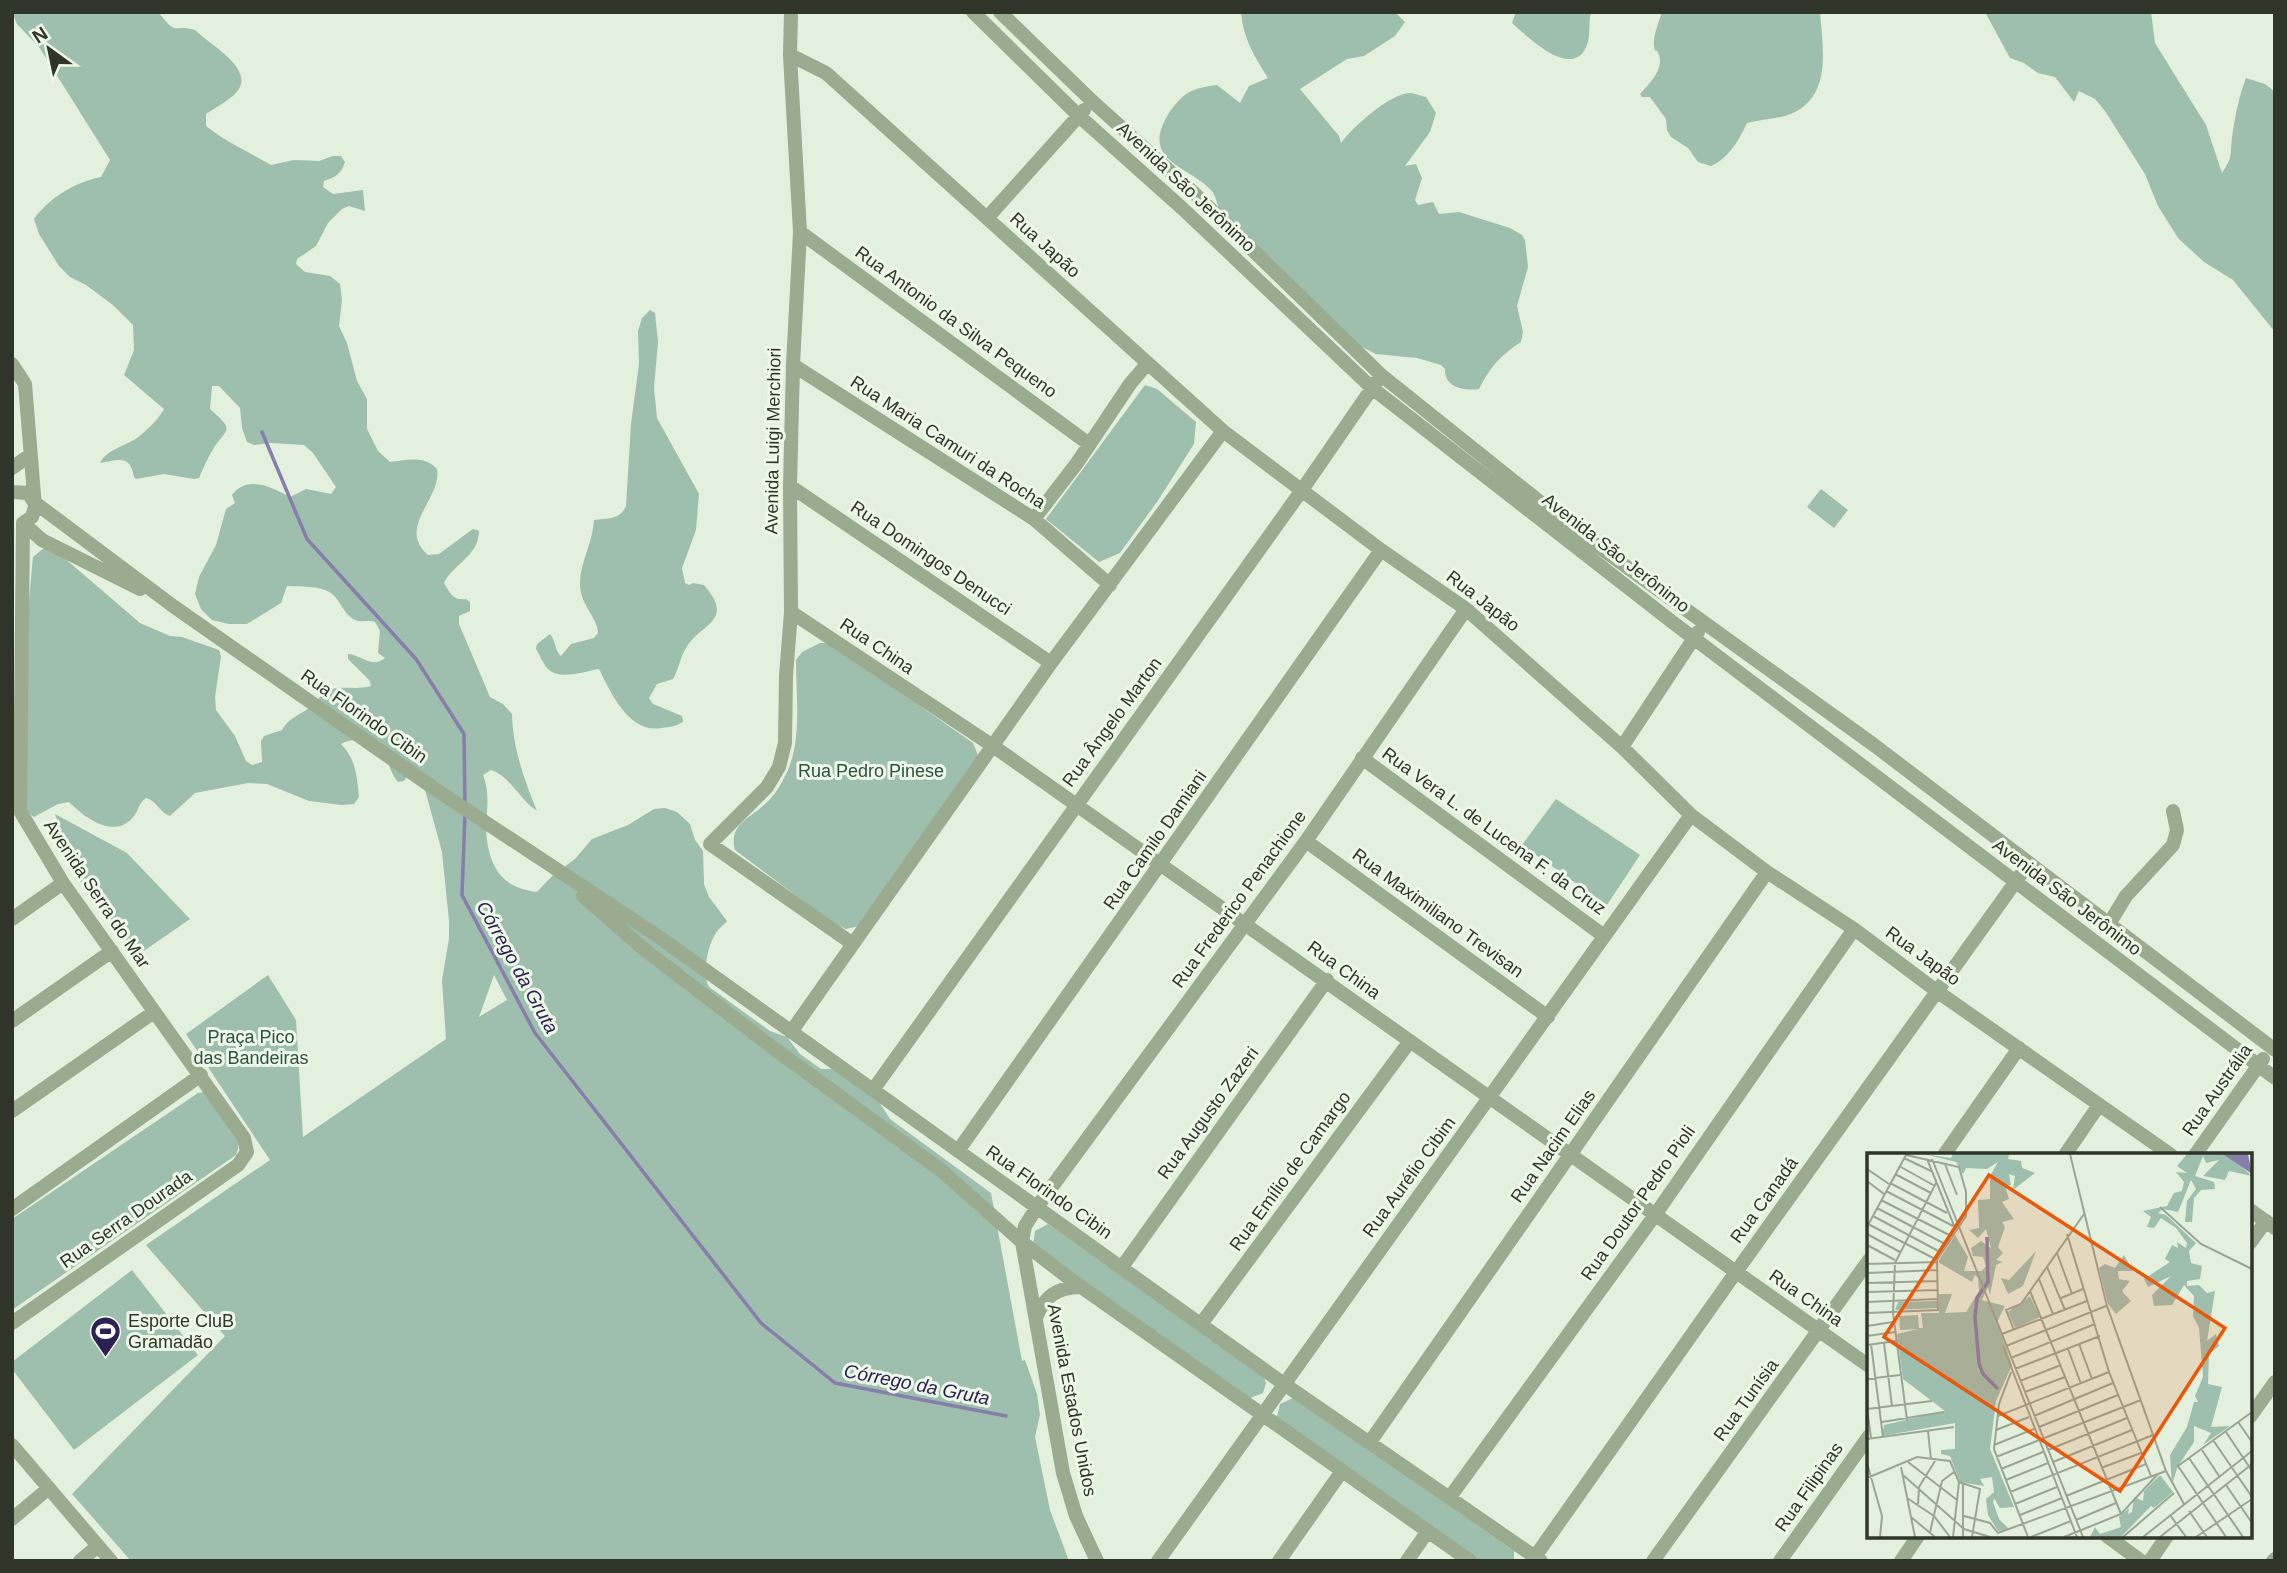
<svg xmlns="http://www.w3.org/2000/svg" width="2287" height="1573" font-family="Arial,sans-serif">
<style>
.green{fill:#9ebeae;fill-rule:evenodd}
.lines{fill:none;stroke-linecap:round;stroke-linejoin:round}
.stream{stroke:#877eab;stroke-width:3.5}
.minor{stroke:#9aab90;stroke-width:14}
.labels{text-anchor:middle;stroke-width:6;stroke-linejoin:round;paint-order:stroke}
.street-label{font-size:18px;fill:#2f3529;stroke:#eef8e9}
.park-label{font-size:18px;fill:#2e5241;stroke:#eef8e9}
.poi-label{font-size:18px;fill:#2f3529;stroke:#eef8e9;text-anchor:start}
.water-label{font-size:19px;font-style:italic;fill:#2d2154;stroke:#eef8e9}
.inset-river{fill:none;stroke:#877eab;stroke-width:3.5}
.inset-road{fill:none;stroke:#9ba595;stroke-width:2}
.view{fill:#e8590c;fill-opacity:0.15;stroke:#e8590c;stroke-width:3.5}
.inset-edge{fill:none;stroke:#2f3529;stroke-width:3.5}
</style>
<rect width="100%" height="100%" fill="#e3f0dd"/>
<path class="green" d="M12 12H158C179 38 171 23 195 30 211 46 260 71 234 95 226 102 215 108 206 114V126C226 142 249 152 271 165L294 160 319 161 333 156H341L345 162C341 174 336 177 324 181L323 187 333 194 363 190 365 211 349 206 342 209 328 223 316 246 297 259 296 264 305 272 330 276 340 284 342 300 339 326 347 343 357 381 367 399V429L378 451 390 462C406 460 425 455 437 469 442 499 396 527 428 555L439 554 473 529 479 531C479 556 452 565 444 583 450 593 453 601 466 599L470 602V611L459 616V624L490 697 503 704 512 714C513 749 524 779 537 811 520 800 510 776 491 770L483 775C492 797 484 819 487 841 492 873 506 888 537 892L554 874 575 859 592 839 628 825 654 809 665 808 677 812 690 824 695 840 703 851 704 884 709 897 727 921C724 925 718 929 716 933 707 946 702 974 709 987L770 1031 787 1037 800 1054 821 1069H835L879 1102 890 1119 991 1193 1022 1361 1025 1360 1037 1394 1040 1415 1035 1437 1050 1510 1069 1561H131L72 1494 225 1336 146 1245 270 1160 186 1034 268 975 296 1020 303 1137 446 1039 442 980 449 939V921L442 852 424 786 410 772 404 781 398 782C390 772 390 765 385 757 376 743 355 735 341 744 356 759 357 777 359 797L354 804 342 805 309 801 267 784 248 783 195 793 170 816C159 812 157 801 146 798 139 803 139 809 134 816 115 841 84 817 69 802L58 804 34 817 25 811 26 633 33 557 44 548 55 550 140 623 170 636 182 637 219 650 221 656 215 697 216 710 235 736 246 761 252 765 262 762 261 741 264 736 282 730C289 717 301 715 312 706 320 700 320 691 332 689 345 686 358 690 371 686L370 681 348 659V654C362 655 371 669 385 658L378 653 380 631 375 622C369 620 364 622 358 621 344 617 341 600 331 593 319 585 301 587 287 586L281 603 247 624H229L212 620 201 609 195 594 199 577 216 545 226 509 235 503 232 495C248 474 273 488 290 497L306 489 331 494 336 487 313 453 304 445 271 443 254 445 247 442 242 428 240 408 219 386H212L210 409C237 433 226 427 212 451 207 459 203 469 199 478L194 479 164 474 136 479 134 477C130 454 119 460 100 463 106 450 125 446 137 438 147 430 158 420 164 409L124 375 134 350 133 325 113 305 86 285 70 277 59 266 39 234 34 219C49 198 75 182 101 177L110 160 39 47 17 24ZM494 975 507 1000 479 1017Z
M1241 12H1395L1405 22 1395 36 1364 56 1347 59 1300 89 1339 136 1341 143C1353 127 1389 94 1410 93 1414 93 1421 96 1426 97L1436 113 1430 132 1405 166 1416 164 1422 178 1415 200 1418 205 1433 202 1439 214 1459 212 1510 228 1522 235 1525 240 1528 267 1517 306 1523 332 1521 342C1500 356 1491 366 1479 389 1465 391 1444 388 1445 369L1441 365 1417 358 1376 354 1348 340 1219 209C1217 203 1215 194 1211 190 1187 165 1139 161 1169 113 1183 92 1193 88 1217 85L1240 103 1249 86 1268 78C1254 56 1243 38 1241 12Z
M1516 12H1591C1588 23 1591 35 1587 45 1573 82 1527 36 1512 23Z
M1662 12H1820C1823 51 1833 101 1785 116 1773 119 1759 120 1747 123 1739 140 1729 158 1711 166L1698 162 1688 148 1671 137 1667 130 1666 119 1650 97H1642L1640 94C1649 84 1664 70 1659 55 1655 45 1655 56 1654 45 1653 35 1659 22 1662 12Z
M1985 12H2151L2155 43 2206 125 2222 173C2233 156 2230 156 2232 137 2235 117 2239 96 2246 78L2265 84 2275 92V332L2233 280 2204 262 2178 238 2158 206 2145 174 2105 111 2095 99 2079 91 2074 102 2055 77 2038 73 2024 63 2010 58Z
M650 310 655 313 658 342 654 388 657 418 699 494 696 530 682 568 685 583 689 585 693 583 704 585C736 622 700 623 686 648 680 657 679 669 673 679L657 684 649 698 653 704 682 716 683 722C676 726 670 727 662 728 629 734 611 693 599 669 585 671 560 681 548 669 543 664 540 655 536 649L537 644 550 634C556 641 555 651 561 656L571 644 594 638 598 633C598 619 581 605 580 586 579 564 593 543 594 520 608 518 620 520 626 506L631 424 639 364 638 331 642 318Z
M1145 385 1157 389 1196 422 1194 444 1157 502 1120 553 1099 562 1046 519Z
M1821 489 1848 510 1834 528 1807 507Z
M820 643H830L973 743 978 755 859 926 846 929 834 924 735 850C728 825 750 818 765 804 772 798 780 787 784 778 803 745 796 697 796 660L802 652Z
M1556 799 1640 855 1607 905 1522 845Z
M55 814 127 853 190 919 138 955 76 876Z
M204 1092 238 1137V1149L236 1155 12 1310V1219L198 1093Z
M1048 1224 1263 1374 1266 1383 1263 1393 1250 1398 1033 1245 1035 1231Z
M132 1270 198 1355 74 1450 12 1369V1362Z
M1293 1398 1514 1551V1561H1476L1277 1417 1280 1404Z"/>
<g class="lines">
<path class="stream" d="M262 432 307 539 416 659 464 734 465 805
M465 813 462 895 535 1033 761 1323 835 1383 1006 1416"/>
<path class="minor" d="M791 12 790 55 800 232 793 365 790 486 791 612 786 676 785 743 779 767 767 787 710 844 853 944
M973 12 1079 116 1183 209 1372 388 1671 621 2275 1078
M1000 12 1092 101 1195 194 1381 375 1570 526 1874 745 2275 1050
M790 55 826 73 1223 431 1381 550 1466 609 1622 747 1691 815 1767 872 1854 929 1938 992 2171 1155
M987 218 1084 110
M800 232 1089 444
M12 364 25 384 35 507 32 517 23 523
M793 365 1034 519 1110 585
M12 468 30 455
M790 486 1051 663
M12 492 28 493 34 502 173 606 435 789 659 937 1284 1384 1541 1561
M1034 519 1077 463 1130 384 1147 364
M23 523 42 540 140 589
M791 612 993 746 1869 1366
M1622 747 1698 632
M1362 758 1604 936
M1306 841 1548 1017
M583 896 645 950 776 1050 942 1171 1022 1242 1070 1279 1470 1561
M12 919 63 883
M2109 924 2126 896 2173 845 2177 830 2173 811
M12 1021 112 951
M791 1032 1051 663 1223 431
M873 1090 1302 490 1377 381
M12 1111 154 1012
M958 1151 1381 550
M1944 1155 2019 1048
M2065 1155 2099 1105
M2195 1155 2263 1059
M12 1209 201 1075
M2250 1210 2275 1228
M2250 1243 2266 1221
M1122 1267 1327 980
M1036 1318C1044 1296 1058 1287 1081 1287
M12 1323 238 1165 247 1152 244 1138 63 883 20 811 23 523
M1201 1324 1410 1041
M2250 1417 2275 1382
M1370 1442 1767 872
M12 1445 111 1561
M1450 1497 1655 1215 1854 929
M12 1519 49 1488
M2107 1536 2141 1561
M80 1561 98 1546
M1097 1561 1076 1516 1063 1473 1022 1242 1025 1226 1037 1207 1306 841 1466 609
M1158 1561 1691 815
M1279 1561 1342 1471
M1407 1561 1428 1531
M1532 1561 1736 1272 2029 863
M1653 1561 1869 1260
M1780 1561 1869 1436
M1901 1561 1918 1536
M2150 1561 2167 1536
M2273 1561 2275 1559"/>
</g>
<defs>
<symbol id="stadium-pin" viewBox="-11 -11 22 30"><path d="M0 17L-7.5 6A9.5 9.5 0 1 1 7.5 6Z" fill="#2d2154" stroke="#eef8e9"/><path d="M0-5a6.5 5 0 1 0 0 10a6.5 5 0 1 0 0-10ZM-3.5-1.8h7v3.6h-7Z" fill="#fff"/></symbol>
</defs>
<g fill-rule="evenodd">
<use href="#stadium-pin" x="88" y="1314" width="35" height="47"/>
</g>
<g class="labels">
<g class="street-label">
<text transform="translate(1186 187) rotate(43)" y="6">Avenida São Jerônimo</text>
<text transform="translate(1045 245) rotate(42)" y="6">Rua Japão</text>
<text transform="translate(956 322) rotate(36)" y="6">Rua Antonio da Silva Pequeno</text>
<text transform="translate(773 441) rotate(-89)" y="6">Avenida Luigi Merchiori</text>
<text transform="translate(948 442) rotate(33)" y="6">Rua Maria Camuri da Rocha</text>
<text transform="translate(1616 553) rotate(38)" y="6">Avenida São Jerônimo</text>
<text transform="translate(931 558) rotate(34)" y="6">Rua Domingos Denucci</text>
<text transform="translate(1483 601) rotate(38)" y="6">Rua Japão</text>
<text transform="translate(877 646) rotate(34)" y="6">Rua China</text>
<text transform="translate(364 716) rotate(35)" y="6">Rua Florindo Cibin</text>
<text transform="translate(1112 722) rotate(-54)" y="6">Rua Ângelo Marton</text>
<text transform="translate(1494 831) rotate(36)" y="6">Rua Vera L. de Lucena F. da Cruz</text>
<text transform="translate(1155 840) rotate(-55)" y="6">Rua Camilo Damiani</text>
<text transform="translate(97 894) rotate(56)" y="6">Avenida Serra do Mar</text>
<text transform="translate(2067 897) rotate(37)" y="6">Avenida São Jerônimo</text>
<text transform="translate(1239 899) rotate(-54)" y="6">Rua Frederico Penachione</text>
<text transform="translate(1438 913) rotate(36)" y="6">Rua Maximiliano Trevisan</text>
<text transform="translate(1923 956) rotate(36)" y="6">Rua Japão</text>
<text transform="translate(1344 970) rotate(36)" y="6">Rua China</text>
<text transform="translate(2217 1090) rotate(-55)" y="6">Rua Austrália</text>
<text transform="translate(1208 1113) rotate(-54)" y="6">Rua Augusto Zazeri</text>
<text transform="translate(1553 1146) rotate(-55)" y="6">Rua Nacim Elias</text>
<text transform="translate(1290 1171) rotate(-54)" y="6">Rua Emílio de Camargo</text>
<text transform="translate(1409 1177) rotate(-54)" y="6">Rua Aurélio Cibim</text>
<text transform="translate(1049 1192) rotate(35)" y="6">Rua Florindo Cibin</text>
<text transform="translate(1764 1200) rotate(-54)" y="6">Rua Canadá</text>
<text transform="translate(1638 1203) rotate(-55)" y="6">Rua Doutor Pedro Pioli</text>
<text transform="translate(126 1219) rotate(-35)" y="6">Rua Serra Dourada</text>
<text transform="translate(1806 1298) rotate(35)" y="6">Rua China</text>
<text transform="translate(1072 1400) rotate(79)" y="6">Avenida Estados Unidos</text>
<text transform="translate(1746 1400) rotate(-54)" y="6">Rua Tunísia</text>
<text transform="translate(1809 1487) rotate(-55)" y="6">Rua Filipinas</text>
</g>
<g class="park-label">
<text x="871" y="777">Rua Pedro Pinese</text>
<text x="251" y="1043">Praça Pico<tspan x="251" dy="21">das Bandeiras</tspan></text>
</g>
<g class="poi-label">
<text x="128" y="1327">Esporte CluB<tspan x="128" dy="21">Gramadão</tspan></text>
</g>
<g class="water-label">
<text transform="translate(518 967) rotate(61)" y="7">Córrego da Gruta</text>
<text transform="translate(917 1384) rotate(11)" y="7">Córrego da Gruta</text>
</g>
</g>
<g transform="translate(1867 1153)">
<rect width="385" height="385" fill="#e3f0dd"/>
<path d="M57 1 84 5 86 1H142L141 6 154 8 155 15 168 20 146 37 148 23 142 21 144 32 138 33 142 46 135 49 147 66 135 69 138 74 131 94 136 100 129 107 136 109 129 112 123 142 121 134 115 147 138 153 130 169 145 212 129 248 123 296 147 354 133 355 127 345 126 349 132 366 142 376 131 378 121 362 119 346 127 339 125 324 113 326 117 333 93 329 83 303 74 301V297L88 296V270L15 283 17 272 78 258 36 226 30 181 51 176 33 177 32 163 51 162 52 175H56L54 160H72V141H85L78 160 99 159 112 138 111 125 108 122 105 129 71 109 88 82 101 104 97 118H115L119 113 116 104 106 103 104 95 114 88 124 95 119 76 111 85 102 77 112 75 111 47 123 46V23L131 9 120 16 99 15 96 21 89 9ZM320 1H360L385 23 362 18 358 27 336 23 352 7 339 10 336 3 328 23 347 29 348 36 334 37 327 45 325 69H318L320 48 329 36 324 27 311 59 296 56 291 60 299 62 329 90 322 98 324 110 335 113 333 126 320 128V133L332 132 340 140 348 138 340 188 349 181 352 193 342 201 341 231 355 234 344 274 363 273 336 292 344 280 327 273V289L311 313 305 331 303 302 320 274 327 249H331L328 243 336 224 332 175 326 163 327 143 317 132 305 152 287 153 285 142 304 123 281 134 277 126 303 109 298 106 305 92 311 95 310 89 319 95 320 90 309 75 294 65 287 75 280 74 284 64 276 58 300 53 307 40 315 38 317 29 309 19 320 20 310 13ZM169 98 156 133 141 141 134 125 142 127ZM257 102 266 118H251L252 126 263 128 255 138 264 148 249 161 241 151 232 115 238 111 248 115ZM163 143 173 164 148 175 141 159ZM70 148 71 155 28 157 31 149ZM293 322 306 339 287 355 284 353 254 384H223L228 374 233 381 254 374 252 364 262 355 261 361 265 359 267 344 276 348 277 338Z" fill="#9ebeae"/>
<path d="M356 1H381L385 21Z" fill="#877eab"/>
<path class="inset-river" d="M120 84 121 129 110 145 108 164 112 210 116 221 131 236"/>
<path class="inset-road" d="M203 1 240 153 299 318 317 351M37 5 64 18M60 6 88 75M65 6 216 384M78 11 90 42M32 13 68 33M0 16 22 31M28 21 64 40M0 28 17 41M23 30 80 60M19 38 86 73M14 47 86 84M293 54 334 91 385 116M10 55 80 92M6 63 75 100M1 71 70 107M0 74 39 2 92 14 99 39V63L70 107 71 157 0 160M0 81 33 99M200 81 242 219 284 323M0 92 28 107M190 100 205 141M0 111 70 109M180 114 198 157M0 120 70 117M172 126 186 161M0 130 70 128M163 138 254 361M0 139 71 137M194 145 216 136M0 149 71 146M0 173 26 169M147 177 139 157 154 151 217 61M135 181 220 148M0 183 28 179M17 190 25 253M4 191 16 284M212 191 225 226M0 192 29 188M136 193 210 384M139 193 239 153M201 196 214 231M144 205 228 171M148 216 233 183M144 219 132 251 127 296 161 384M0 226 33 222M153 228 194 212M158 239 198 224M0 255 4 285M0 256 65 248M131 263 242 219M167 263 246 230M40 267 26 160 28 110 69 30M15 269 77 259M371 269 385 289M172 274 251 242M129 277 162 264M61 278 64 307M359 279 385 318M0 286 87 274M346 287 385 344M127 292 167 276M181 297 260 265M335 297 352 323M129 304 274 247M322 305 376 384M41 309 90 347M186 309 265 277M0 310 15 363 13 384M34 314 48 384M234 315 274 300M134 316 176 299M36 322 97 376 123 384M0 325 50 304 83 308 92 329 86 384M139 327 181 310M92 329 113 336 105 384M96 331V384M359 332 385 370M143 339 286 282M199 343 279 311M40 345 67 363 83 384M51 351 52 334 68 308M148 351 190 334M322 358 340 384M153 362 195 345M303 362 319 384M97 363 123 370 131 380M44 364 68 384M209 367 249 350M63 379 75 328 87 319M131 380 299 318M164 384 204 368M197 384 254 361 290 322M256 384 307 340M276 384 385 298M293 384 385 311M329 384 385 346M359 384 311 313 385 259"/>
<path class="view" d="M122 22 358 175 253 338 17 184Z"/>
<rect width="385" height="385" class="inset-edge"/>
</g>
<rect width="2287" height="1573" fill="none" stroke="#2f3529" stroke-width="28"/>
<g transform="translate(49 49) rotate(327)" stroke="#eef8e9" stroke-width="5" paint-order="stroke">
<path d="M0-5L12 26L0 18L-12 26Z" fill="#2f3529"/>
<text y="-10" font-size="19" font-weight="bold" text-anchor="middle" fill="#2f3529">N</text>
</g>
</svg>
